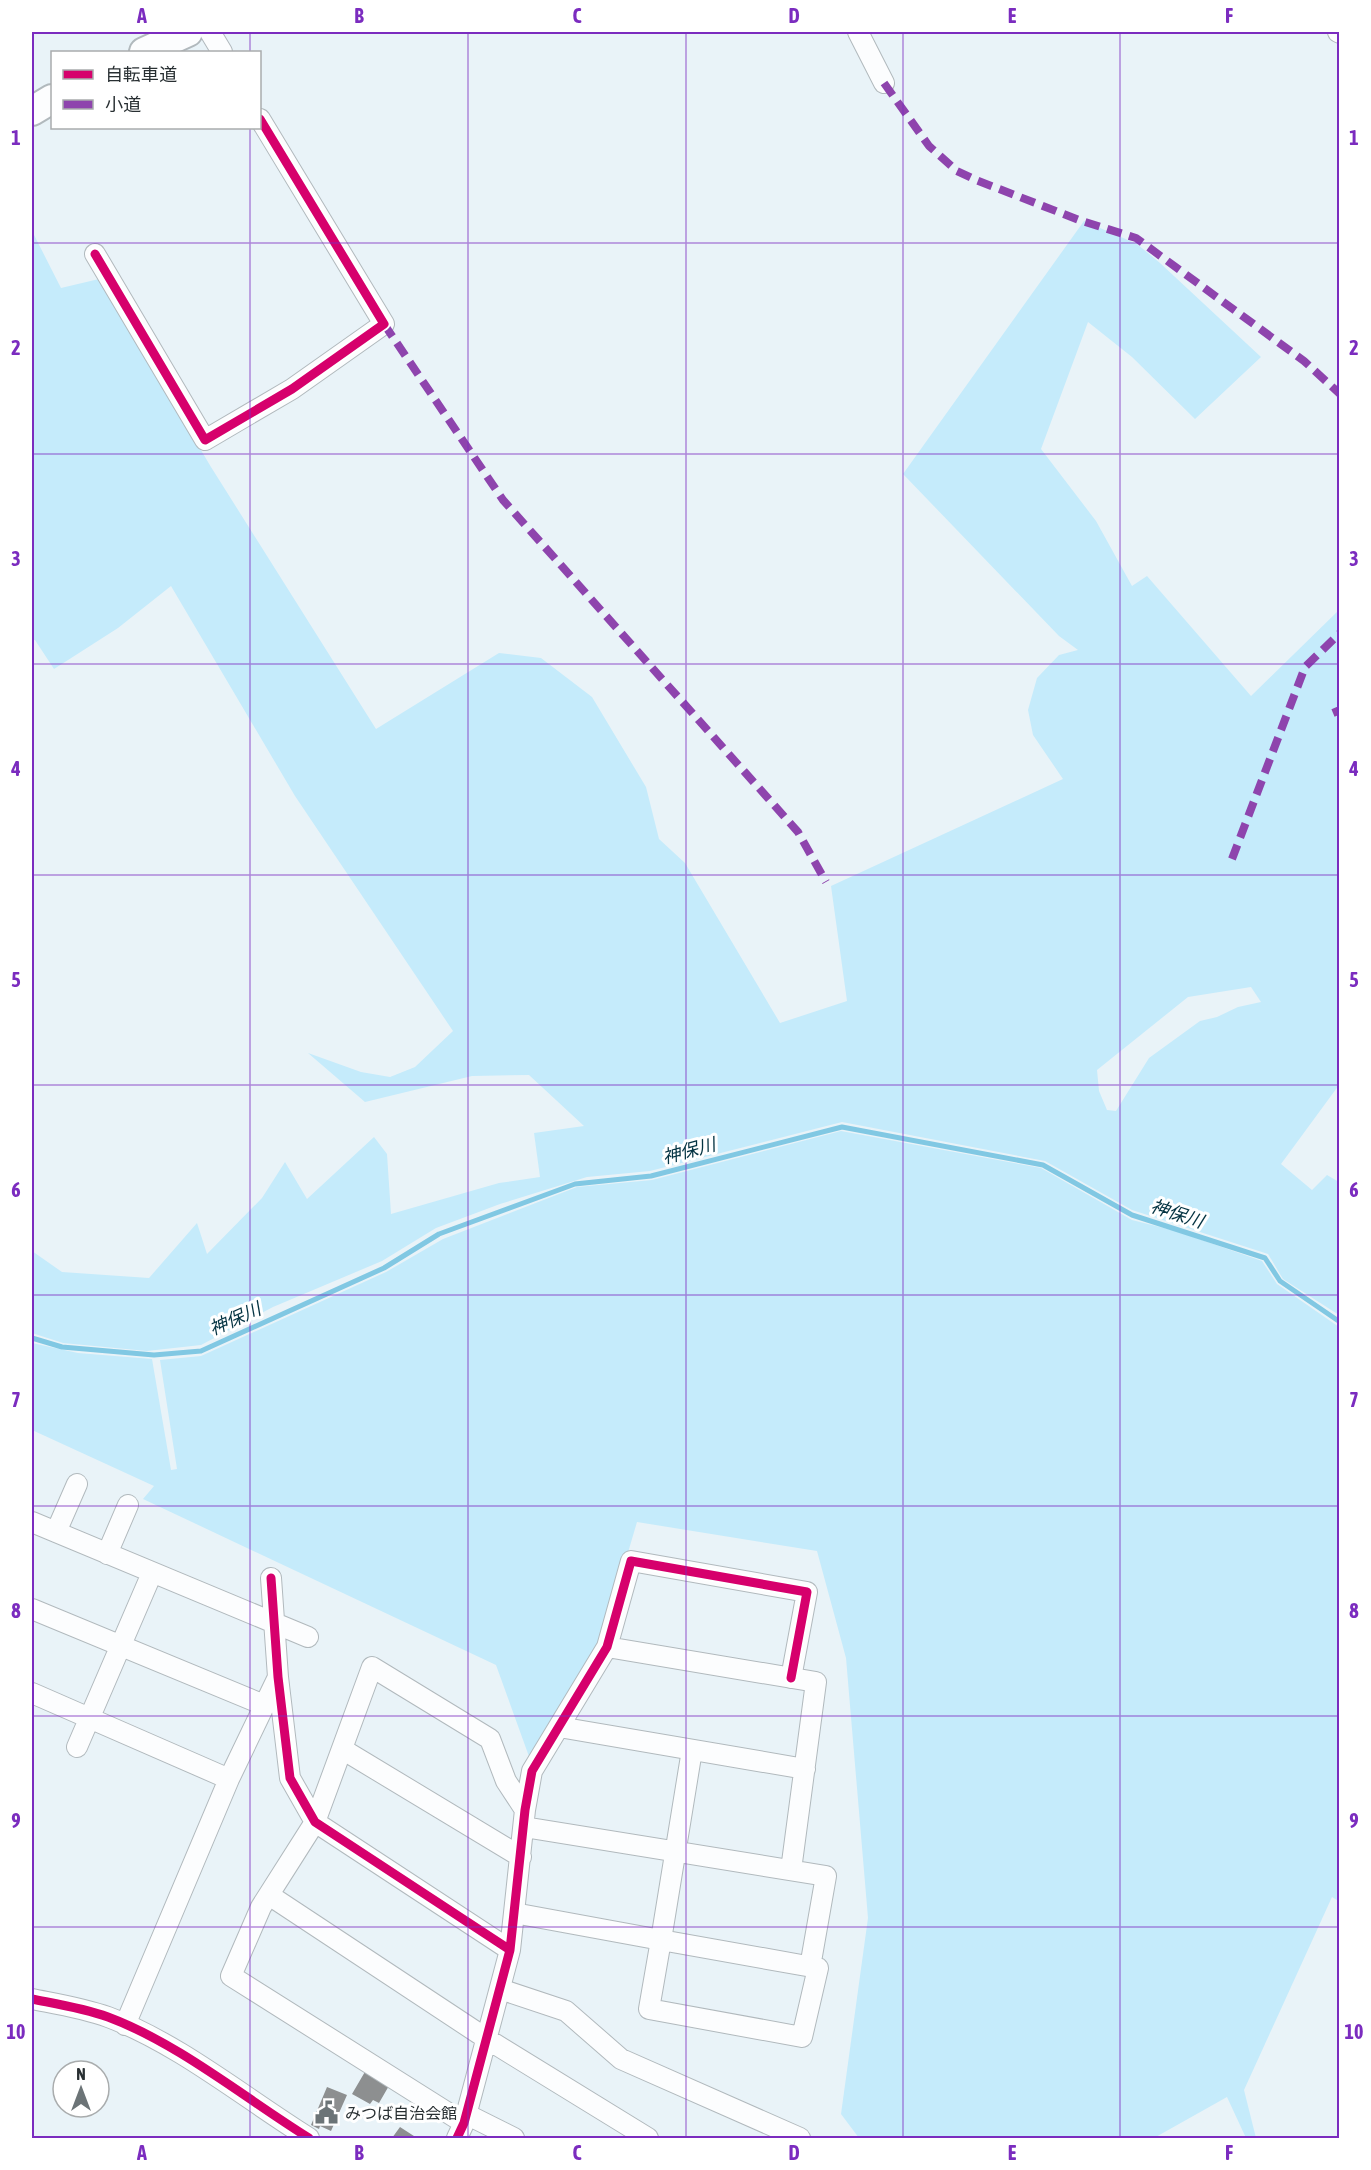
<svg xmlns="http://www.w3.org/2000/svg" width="1371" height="2170" font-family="'Asap Condensed','Noto Sans JP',sans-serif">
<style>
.green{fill:#c5ebfb;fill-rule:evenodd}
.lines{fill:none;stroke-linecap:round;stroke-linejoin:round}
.stream{stroke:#81c8e3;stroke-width:5}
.building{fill:#8d8f90}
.street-casing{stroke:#b1b9bd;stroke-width:22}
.secondary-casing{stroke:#b1b9bd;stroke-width:32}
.street{stroke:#fcfdfe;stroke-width:20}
.secondary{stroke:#fcfdfe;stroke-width:28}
.quiet{stroke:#8e44ad;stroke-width:8;stroke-dasharray:15 8;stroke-linecap:butt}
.cycleway-casing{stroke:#fff;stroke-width:13}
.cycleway{stroke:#d6006c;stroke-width:9}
.grid{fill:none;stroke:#7b2cbf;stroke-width:1.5;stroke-opacity:0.55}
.labels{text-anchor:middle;stroke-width:6;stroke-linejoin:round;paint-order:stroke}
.poi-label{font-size:16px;fill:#282f32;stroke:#fff;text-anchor:start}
.water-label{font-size:18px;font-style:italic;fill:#043342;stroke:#fff}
.neatline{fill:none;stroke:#7b2cbf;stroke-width:2}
.grid-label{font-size:20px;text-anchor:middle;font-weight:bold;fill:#7b2cbf}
</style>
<rect width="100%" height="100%" fill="#e9f3f8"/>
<path class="green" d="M1084 221 1137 244 1160 263 1261 357 1195 419 1132 357 1088 322 1041 449 1096 521 1132 586 1147 576 1251 696 1339 610V1085L1281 1164 1312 1190 1327 1175 1339 1182V1315L1283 1279 1268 1254 1132 1210 1045 1161 842 1122 650 1171 587 1177 500 1204 436 1228 382 1261 273 1307 201 1345 147 1351 63 1343 32 1333V1251L62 1272 149 1278 197 1223 207 1254 262 1198 285 1162 307 1199 374 1137 387 1154 391 1214 499 1183 540 1177 534 1133 584 1126 529 1075 472 1076 365 1102 308 1053 361 1072 390 1077 415 1067 453 1031 295 796 171 586 118 628 54 669 35 640H32V231L61 288 99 279 211 467 376 729 499 653 541 658 592 697 646 787 659 839 685 863 780 1023 847 1001 831 886 1063 779 1033 735 1028 710 1037 678 1059 655 1078 650 1059 636 903 474ZM1251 987 1261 1002 1238 1007 1217 1017 1200 1021 1149 1058 1116 1111 1107 1110 1099 1091 1097 1070 1188 997Z
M841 1131 1041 1168 1132 1220 1176 1231 1262 1261 1277 1284 1339 1327 1340 1902 1332 1897 1244 2090 1256 2138H1246L1227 2097 1154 2138H859L841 2114 868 1918 846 1658 817 1551 637 1522 598 1654 531 1762 496 1665 143 1499 154 1486 32 1430V1343L78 1353 152 1359 171 1470 177 1469 160 1360 201 1356 386 1272 443 1239 577 1187 652 1180Z"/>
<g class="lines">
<path class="stream" d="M32 1338 62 1347 154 1355 201 1351 384 1268 439 1234 575 1184 651 1176 842 1127 1043 1165 1132 1215 1265 1258 1280 1281 1340 1322"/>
</g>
<path class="building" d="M366 2070 390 2084 379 2103 373 2100 370 2104 352 2094Z
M327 2087 347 2095 331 2131 320 2126 319 2129 311 2125Z
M400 2127 417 2138H392Z"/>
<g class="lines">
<defs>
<path id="street" d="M210 32 222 52
M858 32 884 83
M1338 32 1340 33
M95 254 205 440 292 389 384 324 260 119
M32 1522 308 1637
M56 1532 77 1484
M107 1554 128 1505
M271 1578 278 1677 290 1778 315 1822 510 1950
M32 1609 264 1705
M607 1647 816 1682 791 1870
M32 1693 229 1779
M559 1727 805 1769
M77 1747 152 1573
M342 1749 521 1857
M524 1827 826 1876 810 1967
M269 1895 487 2039 648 2138
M514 1913 661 1940 649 2009 802 2037 818 1968 661 1940 692 1750
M500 1989 566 2011 621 2059 800 2138
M32 1999C57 2004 83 2008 108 2017 178 2043 246 2099 309 2138
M125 2025 229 1779 278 1677
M466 2114 514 2138
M464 2123 231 1976 261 1907 315 1822 372 1667 490 1739 506 1781 525 1810
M457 2138 464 2123 510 1950 525 1810 532 1771 607 1647 631 1561 807 1592 791 1678"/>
<path id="secondary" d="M144 52 188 32
M32 111 52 99"/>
</defs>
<use href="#street" class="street-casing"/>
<use href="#secondary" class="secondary-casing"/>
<use href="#street" class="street"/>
<use href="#secondary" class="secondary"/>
<path class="quiet" d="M884 83 929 146 957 171 976 180 1079 220 1136 238 1304 361 1340 394
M384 324 503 500 798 832 826 882
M1333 713 1340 710
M1232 859 1305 667 1340 633"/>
<defs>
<path id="cycleway" d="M95 254 205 440 292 389 384 324 260 119
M271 1578 278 1677 290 1778 315 1822 510 1950
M32 1999C57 2004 83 2008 108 2017 178 2043 246 2099 309 2138
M457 2138 464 2123 510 1950 525 1810 532 1771 607 1647 631 1561 807 1592 791 1678"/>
</defs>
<use href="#cycleway" class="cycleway-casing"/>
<use href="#cycleway" class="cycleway"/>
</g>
<path class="grid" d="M250 32V52M468 32V2138M686 32V2138M903 32V2138M1120 32V2138M250 128V2138M32 243H1340M32 454H1340M32 664H1340M32 875H1340M32 1085H1340M32 1295H1340M32 1506H1340M32 1716H1340M32 1927H1340"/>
<defs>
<symbol id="civic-bare" viewBox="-9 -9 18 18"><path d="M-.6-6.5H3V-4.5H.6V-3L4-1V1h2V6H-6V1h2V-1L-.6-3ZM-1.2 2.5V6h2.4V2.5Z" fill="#6c7477" stroke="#fff" stroke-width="2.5" paint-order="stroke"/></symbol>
</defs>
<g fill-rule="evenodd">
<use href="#civic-bare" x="310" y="2096" width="33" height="33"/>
</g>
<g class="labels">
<g class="poi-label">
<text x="345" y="2119">みつば自治会館</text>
</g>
<g class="water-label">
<text transform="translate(689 1151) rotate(-15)" y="6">神保川</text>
<text transform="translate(1177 1214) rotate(18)" y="6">神保川</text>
<text transform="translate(235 1319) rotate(-24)" y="6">神保川</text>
</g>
</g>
<rect width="1371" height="2170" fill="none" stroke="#ffffff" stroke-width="66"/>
<rect x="51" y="51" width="210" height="78" fill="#ffffff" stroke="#a9acad" stroke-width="1.5"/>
<rect x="63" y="70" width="30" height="9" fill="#d6006c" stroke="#a9acad" stroke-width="1.5"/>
<text x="105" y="81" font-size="18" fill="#282f32">自転車道</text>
<rect x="63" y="100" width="30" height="9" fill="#8e44ad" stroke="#a9acad" stroke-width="1.5"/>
<text x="105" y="111" font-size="18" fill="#282f32">小道</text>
<g transform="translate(81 2089)"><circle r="28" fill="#ffffff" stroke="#a9acad" stroke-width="1.5"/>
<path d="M0-4.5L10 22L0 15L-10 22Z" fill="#6c7477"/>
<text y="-9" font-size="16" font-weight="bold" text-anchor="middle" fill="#282f32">N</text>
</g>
<rect x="33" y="33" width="1305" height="2104" class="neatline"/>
<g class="grid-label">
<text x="142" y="23">A</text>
<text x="359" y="23">B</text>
<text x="577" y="23">C</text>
<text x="794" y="23">D</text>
<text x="1012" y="23">E</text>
<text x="1229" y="23">F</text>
<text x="16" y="145">1</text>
<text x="1354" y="145">1</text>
<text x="16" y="355">2</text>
<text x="1354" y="355">2</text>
<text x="16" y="566">3</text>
<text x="1354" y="566">3</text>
<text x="16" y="776">4</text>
<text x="1354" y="776">4</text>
<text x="16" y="987">5</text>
<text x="1354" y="987">5</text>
<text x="16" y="1197">6</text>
<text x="1354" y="1197">6</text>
<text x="16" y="1407">7</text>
<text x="1354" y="1407">7</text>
<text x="16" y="1618">8</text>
<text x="1354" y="1618">8</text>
<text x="16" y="1828">9</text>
<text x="1354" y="1828">9</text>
<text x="16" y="2039">10</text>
<text x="1354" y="2039">10</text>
<text x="142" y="2160">A</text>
<text x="359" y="2160">B</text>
<text x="577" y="2160">C</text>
<text x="794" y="2160">D</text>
<text x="1012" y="2160">E</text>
<text x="1229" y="2160">F</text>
</g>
</svg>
